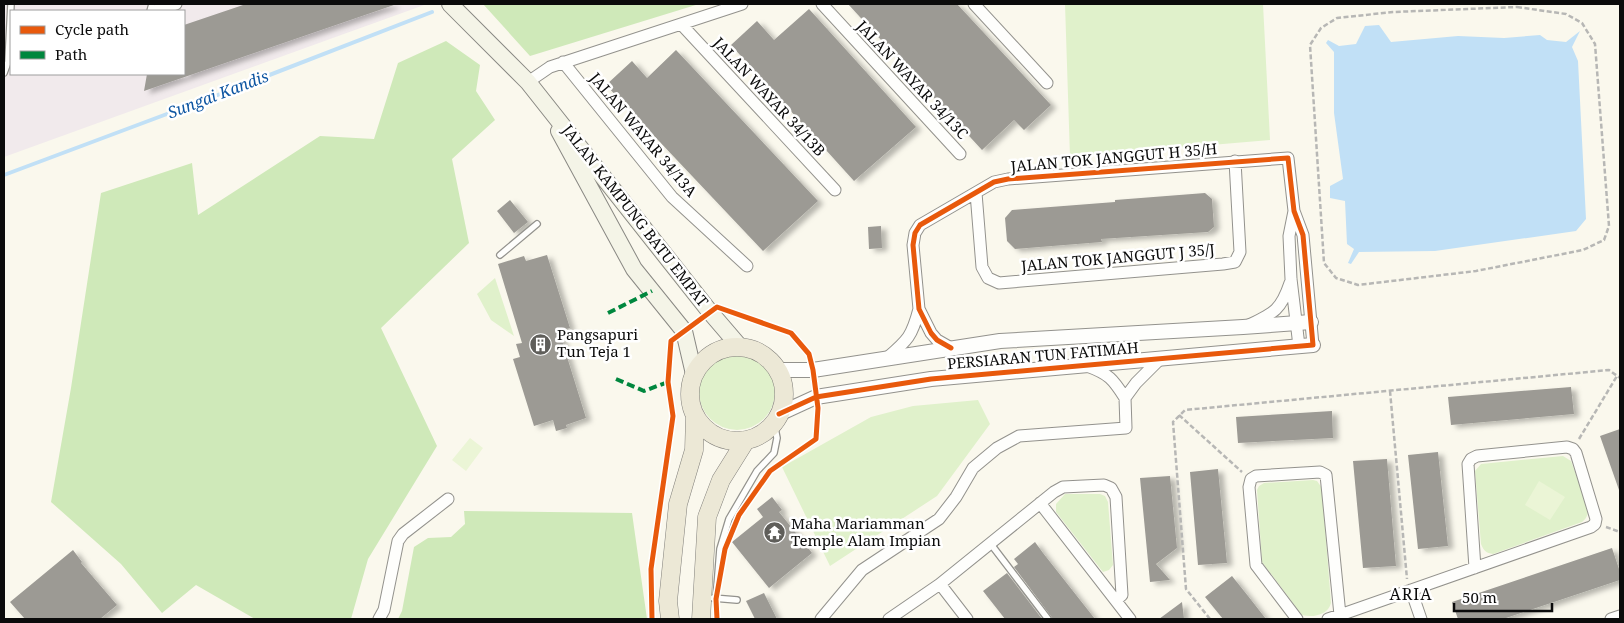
<svg xmlns="http://www.w3.org/2000/svg" width="1624" height="623" font-family="'Noto Serif',serif">
<style>
.industrial{fill:#f1eaec;fill-rule:evenodd}
.green{fill:#e0f1cb}
.forest{fill:#cfe9b9}
.pitch{fill:#ebf5d6}
.water{fill:#c1e0f6}
.lines{fill:none;stroke-linecap:round;stroke-linejoin:round}
.stream{stroke:#c1e0f6;stroke-width:4}
.building{fill:#9c9a94;filter:url(#shadow)}
.service-casing{stroke:#93928d;stroke-width:8}
.minor-casing{stroke:#93928d;stroke-width:13}
.tertiary-casing{stroke:#93928d;stroke-width:16}
.secondary-casing{stroke:#898883;stroke-width:18}
.primary-casing{stroke:#807f7a;stroke-width:19}
.path{stroke:#b7b7b5;stroke-width:2.5;stroke-dasharray:5 2.5;stroke-linecap:butt}
.service{stroke:#fefefc;stroke-width:5.5}
.minor{stroke:#fefefc;stroke-width:11}
.tertiary{stroke:#fefefc;stroke-width:14}
.secondary{stroke:#f4f4e7;stroke-width:16}
.primary{stroke:#ece8d6;stroke-width:18}
.quiet{stroke:#00873e;stroke-width:4;stroke-dasharray:8 4;stroke-linecap:butt}
.cycleway-casing{stroke:#fff;stroke-width:8}
.cycleway{stroke:#e8590c;stroke-width:5}
.labels{text-anchor:middle;stroke-width:5;stroke-linejoin:round;paint-order:stroke}
.street-label{font-size:15px;fill:#0b0b0b;stroke:#fff}
.poi-label{font-size:15px;fill:#0b0b0b;stroke:#fff;text-anchor:start}
.water-label{font-size:16px;font-style:italic;fill:#0e56a2;stroke:#fff}
.neighbourhood-label{font-size:16px;letter-spacing:1px;fill:#0b0b0b;stroke:#fff}
</style>
<defs>
<filter id="shadow"><feDropShadow dx="5.5" dy="3" stdDeviation="2.5" flood-color="#0004"/></filter>
</defs>
<rect width="100%" height="100%" fill="#faf8ed"/>
<path class="industrial" d="M4 4H427L4 157ZM11 11H184V74H11Z"/>
<path class="green" d="M1065 4H1263L1270 140 1070 157Z
M495 278 514 336 491 320 477 294Z
M699 392a38 38 0 1 1 76 0a38 38 0 1 1-76 0Z
M978 400 990 424 937 496 830 566 782 467 871 417 913 406Z
M1563 456 1571 461 1587 505C1589 513 1588 517 1582 522L1493 554C1486 553 1484 551 1481 544L1475 471 1481 464Z
M1313 480 1317 481 1322 488 1331 603C1328 615 1313 618 1302 615L1262 562 1257 490 1259 486 1264 483Z
M1065 494H1100L1105 496 1108 502 1113 565 1109 570 1103 572 1056 512V504Z"/>
<path class="forest" d="M483 4H699L530 56Z
M446 41 480 65 476 91 495 120 452 159 469 243 381 328 437 446 368 559 351 619H255L196 585 162 613 121 564 51 502 71 388 101 193 192 163 198 215 320 136 374 139 398 63Z
M464 511 632 513 647 619H398L402 611 414 547 428 538 451 537 465 524Z"/>
<path class="pitch" d="M470 438 483 448 466 471 452 460Z
M1539 481 1565 497 1550 520 1525 505Z"/>
<path class="water" d="M1379 25 1391 42 1458 36 1504 38 1540 35 1547 40 1566 42 1580 31 1572 47 1578 61 1586 219 1576 231 1435 251 1359 252 1351 264 1348 263 1354 249 1347 244 1345 201 1330 198V186L1343 179 1334 113V52L1326 43 1328 40 1339 46 1356 44 1365 26Z"/>
<g class="lines">
<path class="stream" d="M4 175 223 93 432 12"/>
</g>
<path class="building" d="M246 4H393L394 5 144 91 147 74H184V25Z
M848 4H957L1051 105 1024 130 1014 120 982 150Z
M809 9 916 127 854 181 731 45 757 21 774 40Z
M676 50 818 201 763 251 606 85 632 61 647 78Z
M1205 193 1212 199 1214 227 1208 232 1101 239 1102 242 1015 249 1007 241 1005 218 1012 210 1115 202V200Z
M510 200 528 222 514 233 497 211Z
M881 226 882 248 869 249 868 227Z
M547 255 570 328 559 331 586 418 566 425 567 428 556 431 553 420 534 426 513 359 520 357 516 344 522 343 498 264 524 256 526 261Z
M1571 387 1574 414 1451 425 1448 397Z
M1332 411 1333 438 1238 443 1236 417Z
M1620 429V490H1619L1600 436Z
M1438 452 1448 546 1418 549 1408 455Z
M1387 459 1396 566 1363 568 1353 461Z
M1218 469 1227 563 1198 565 1190 472Z
M1170 476 1177 548 1156 564 1170 580 1150 582 1140 478Z
M772 497 782 510 779 512 812 553 769 588 732 542 763 517 757 509Z
M1035 542 1043 553 1095 619H1053L1014 567 1018 564 1014 559Z
M1612 548 1620 572V580L1503 619H1458L1452 602Z
M73 550 82 562 81 563 117 605 100 619H25L10 602Z
M1007 573 1042 619H1005L983 591Z
M1232 576 1248 596 1266 619H1223L1205 597Z
M764 593 777 619H755L746 601Z
M1182 602 1184 619H1159Z"/>
<g class="lines">
<defs>
<path id="service" d="M150 11 152 4
M4 73 8 62 11 4
M500 255 537 224
M990 543 1048 619
M713 598 737 600
M716 599 720 549 729 519 757 471 774 453 777 438 774 423"/>
<path id="minor" d="M822 4 960 154
M974 4 1047 83
M154 11 176 4
M681 24 835 190
M563 62 672 197 747 266
M528 82 550 67 742 4
M976 193 982 267 988 278 999 283 1223 264 1235 262 1240 252 1235 161
M1294 211 1289 236 1291 279 1299 346
M1249 325C1274 313 1281 310 1290 283
M951 348 937 340 931 333 919 309 913 245 915 233 920 225 994 182 1008 179 1288 158 1294 211 1303 235 1313 345
M887 358C908 340 912 336 919 309
M1087 366C1109 374 1113 379 1125 398L1136 383 1161 358
M1040 503 1130 619
M940 584 967 619
M1411 590 1421 619
M379 619 384 610 398 541 403 534 448 499
M821 619 862 570 939 519 956 497 973 468 997 448 1019 436 1126 428 1125 398
M889 619 940 584 1054 492 1063 487 1104 485 1111 488 1116 497 1122 595 1116 600
M1297 619 1256 565 1249 487 1251 479 1256 476 1320 472 1326 475 1340 615
M1328 619 1340 615 1591 527 1595 524 1596 519 1576 453 1573 449 1567 447 1477 456 1471 459 1468 464 1475 568
M1611 619 1620 616"/>
<path id="tertiary" d="M778 370H813L1000 341 1243 327 1311 322
M779 414 816 397 931 379 1313 345"/>
<path id="secondary" d="M450 4 528 82 710 312 740 347
M559 131 634 269 684 331 694 374"/>
<path id="primary" d="M690 394a47 47 0 1 1 94 0a47 47 0 1 1-94 0Z
M670 619 668 601 678 504 694 450 695 415
M701 619 707 517 721 480 746 440"/>
</defs>
<use href="#service" class="service-casing"/>
<use href="#minor" class="minor-casing"/>
<use href="#tertiary" class="tertiary-casing"/>
<use href="#secondary" class="secondary-casing"/>
<use href="#primary" class="primary-casing"/>
<path class="path" d="M1517 7 1566 14 1582 23 1595 44 1609 226 1604 240 1583 250 1476 271 1358 285 1336 278 1324 263 1310 45 1321 28 1337 18 1393 12Z
M1390 391 1407 579
M1179 415 1242 472
M1579 439 1617 376
M1606 527 1620 532
M1210 619 1186 589 1173 422 1185 410 1609 370 1620 378"/>
<use href="#service" class="service"/>
<use href="#minor" class="minor"/>
<use href="#tertiary" class="tertiary"/>
<use href="#secondary" class="secondary"/>
<use href="#primary" class="primary"/>
<path class="quiet" d="M608 313 652 291
M616 379 644 391 668 382"/>
<defs>
<path id="cycleway" d="M779 414 816 397 931 379 1313 345 1303 235 1294 211 1288 158 1008 179 994 182 920 225 915 233 913 245 919 309 931 333 937 340 951 348
M652 619 651 569 673 416 668 382 671 341 717 307 791 333 809 354 813 370 818 408 816 439 770 471 739 515 725 549 716 599 717 619"/>
</defs>
<use href="#cycleway" class="cycleway-casing"/>
<use href="#cycleway" class="cycleway"/>
</g>
<defs>
<symbol id="building-disc" viewBox="-11 -11 22 22"><circle r="9.5" fill="#5f5e5a" stroke="#fff"/><path d="M-4-6H4V6H1V3H-1V6H-4ZM-2.5-4.3h1.7v1.8h-1.7ZM.8-4.3h1.7v1.8H.8ZM-2.5-1h1.7V.8h-1.7ZM.8-1h1.7V.8H.8Z" fill="#fff"/></symbol>
<symbol id="temple-disc" viewBox="-11 -11 22 22"><circle r="9.5" fill="#5f5e5a" stroke="#fff"/><path d="M0-6L5-2H3V0L6.5 2.5H4V6H1.5V3h-3V6H-4V2.5H-6.5L-3 0V-2H-5Z" fill="#fff"/></symbol>
</defs>
<g fill-rule="evenodd">
<use href="#building-disc" x="528" y="332" width="25" height="25"/>
<use href="#temple-disc" x="762" y="520" width="25" height="25"/>
</g>
<g class="labels">
<g class="street-label">
<text transform="translate(912 80) rotate(47)" y="5">JALAN WAYAR 34/13C</text>
<text transform="translate(769 97) rotate(47)" y="5">JALAN WAYAR 34/13B</text>
<text transform="translate(643 135) rotate(50)" y="5">JALAN WAYAR 34/13A</text>
<text transform="translate(1114 158) rotate(-5)" y="5">JALAN TOK JANGGUT H 35/H</text>
<text transform="translate(635 216) rotate(52)" y="5">JALAN KAMPUNG BATU EMPAT</text>
<text transform="translate(1118 258) rotate(-5)" y="5">JALAN TOK JANGGUT J 35/J</text>
<text transform="translate(1043 356) rotate(-5)" y="5">PERSIARAN TUN FATIMAH</text>
</g>
<g class="poi-label">
<text x="557" y="340">Pangsapuri<tspan x="557" dy="17">Tun Teja 1</tspan></text>
<text x="791" y="529">Maha Mariamman<tspan x="791" dy="17">Temple Alam Impian</tspan></text>
</g>
<g class="water-label">
<text transform="translate(218 94) rotate(-21)" y="6">Sungai Kandis</text>
</g>
<g class="neighbourhood-label">
<text x="1411" y="600">ARIA</text>
</g>
</g>
<rect width="1624" height="623" fill="none" stroke="#0b0b0b" stroke-width="10"/>
<rect x="10" y="10" width="175" height="65" fill="#ffffff" stroke="#9d9d9d"/>
<rect x="20" y="26" width="25" height="8" fill="#e8590c" stroke="#9d9d9d"/>
<text x="55" y="35" font-size="15" fill="#0b0b0b">Cycle path</text>
<rect x="20" y="51" width="25" height="8" fill="#00873e" stroke="#9d9d9d"/>
<text x="55" y="60" font-size="15" fill="#0b0b0b">Path</text>
<path d="M1454 603v8h98v-8" fill="none" stroke="#0b0b0b" stroke-width="2.5"/>
<text x="1462" y="603" font-size="15" fill="#0b0b0b" stroke="#ffffff" stroke-width="4" paint-order="stroke">50 m</text>
</svg>
